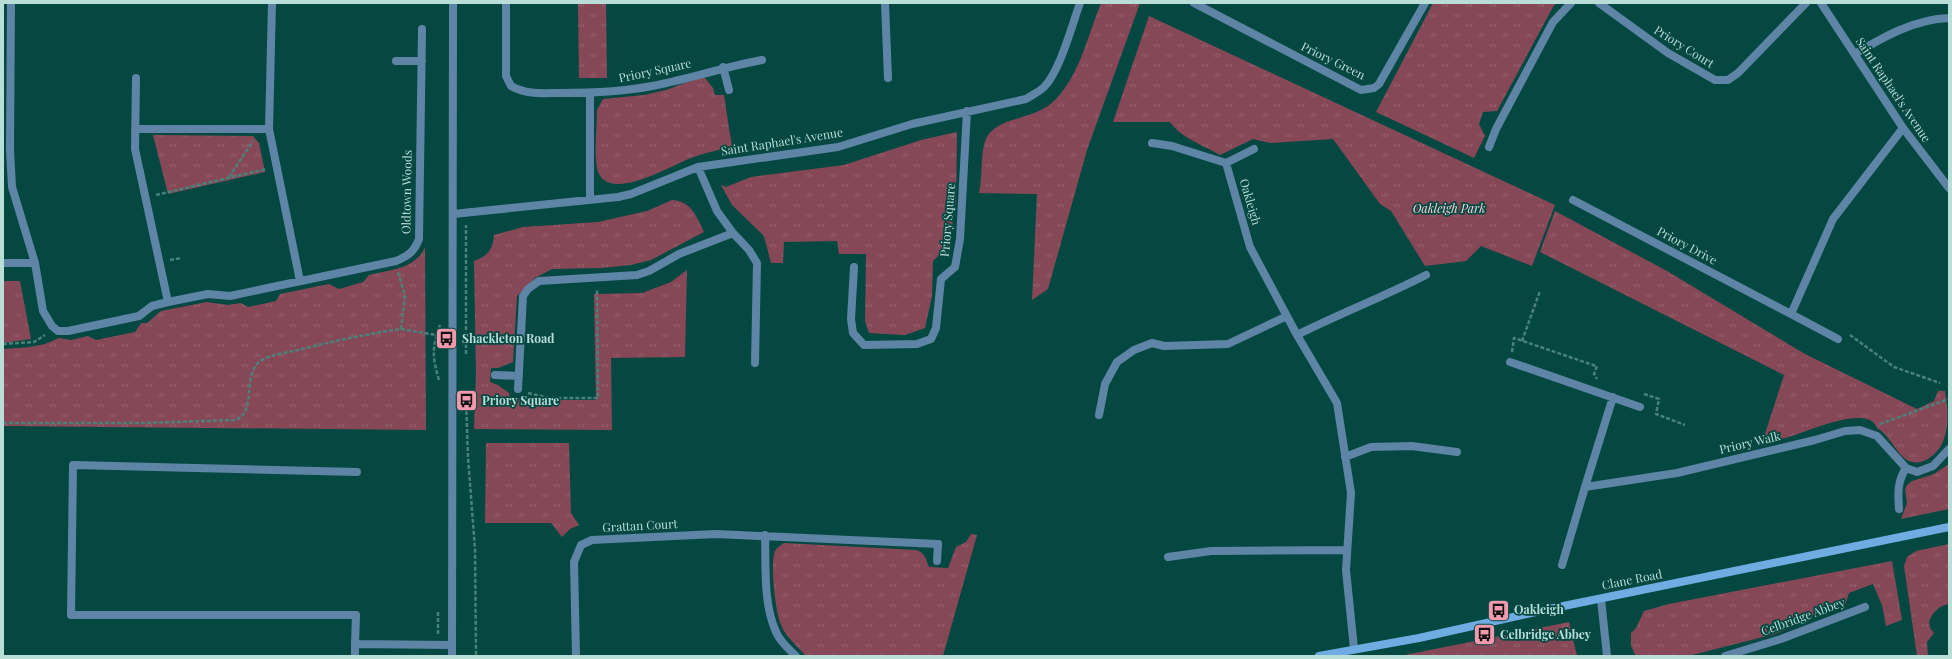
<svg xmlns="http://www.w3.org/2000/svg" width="1952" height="659" font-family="'Playfair Display',serif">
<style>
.grass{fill:url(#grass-tufts)}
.pitch{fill:#864857}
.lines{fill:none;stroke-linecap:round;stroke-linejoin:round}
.path{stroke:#4a817b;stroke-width:2.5;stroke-dasharray:4 2;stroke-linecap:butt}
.service{stroke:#5f85a6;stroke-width:8}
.minor{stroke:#5f85a6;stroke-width:8}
.tertiary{stroke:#5f85a6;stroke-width:8}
.secondary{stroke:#6face1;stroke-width:8}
.labels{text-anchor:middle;stroke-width:3.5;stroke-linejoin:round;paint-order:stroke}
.street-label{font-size:12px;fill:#b9ddd7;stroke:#054842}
.park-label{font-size:12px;font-style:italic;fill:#fcd3da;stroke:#054842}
.poi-label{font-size:12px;font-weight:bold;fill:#b9ddd7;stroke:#054842;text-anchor:start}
</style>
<defs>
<pattern id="grass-tufts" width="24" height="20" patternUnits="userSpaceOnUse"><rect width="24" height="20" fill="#864857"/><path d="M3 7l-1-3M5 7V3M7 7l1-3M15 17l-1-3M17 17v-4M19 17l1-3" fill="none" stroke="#95626e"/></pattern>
</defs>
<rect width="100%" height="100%" fill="#054842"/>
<path class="grass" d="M578 3H606L607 78H579Z
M1101 3H1140L1087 150 1048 289 1032 300 1037 194 979 193C983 176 980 158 985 141 995 115 1035 122 1056 99 1080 74 1088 35 1101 3Z
M1433 3H1557L1553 7 1497 111 1483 112 1479 124 1485 136 1474 158 1376 112Z
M1149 16 1555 205 1532 266 1481 246 1466 261 1425 266 1391 211 1380 204 1333 139 1270 143 1253 139 1220 155C1203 145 1181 138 1170 122H1113Z
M699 78H705L713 88 715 95H724L732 147C718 150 704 153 691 158 672 165 605 206 597 168 594 150 597 128 597 110L603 99 644 95 666 90Z
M957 132 956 200 949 245 933 261 932 296 925 328 905 335 869 333 865 321 866 254H839L837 241 784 242 783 263H771L764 236 732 205 721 185 726 187 751 177 844 165 921 140Z
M153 135 253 136 259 143 265 172 168 194Z
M672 200C691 201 697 217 704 232L651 260 631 265 601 268 552 269 535 278 517 296 513 362 498 368H491L490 382 498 385 509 393 510 397 541 400H596L594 294 642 293 671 282 687 270 685 357 611 358 612 430 474 429 476 374 474 261C488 256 493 249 494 235L523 227 598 222 647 211Z
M1555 211 1667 271 1805 354 1917 409 1934 401 1938 391H1945C1949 415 1951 447 1926 460 1921 463 1914 463 1909 461 1896 455 1892 437 1877 428 1869 402 1802 434 1785 438 1778 439 1771 439 1763 440L1784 375 1540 252Z
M425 247 426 430 3 426V349L30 347 45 344 59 338 71 340 88 336 96 340 135 332 141 323H147L161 311 207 302 228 305 241 303 248 307 276 301 280 294 329 284 339 289 363 282 369 275C389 270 416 269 425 247Z
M3 281H20L31 339 3 343Z
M486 443H569L571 513 579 525 570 529 562 537 551 523H485Z
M1949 464V509L1901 519 1907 503 1905 489 1907 485 1912 481 1934 474Z
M971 534 977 535 943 656H806C798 647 785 636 781 625 775 610 771 569 774 554 775 548 780 546 784 543L916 550C925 552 926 560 929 567L948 568 956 547 966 542Z
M1949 544V604C1939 605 1933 613 1929 621L1930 628 1934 633 1927 642 1928 656H1917L1904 566 1907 557 1916 551Z
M1892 561 1902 620 1886 626 1882 605 1873 584 1849 593 1845 605 1775 634 1688 656H1636L1631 646V633L1636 628 1644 611 1669 604Z
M1569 622 1577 656H1400Z"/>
<path class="pitch" d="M13 283 17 320 3 322V285Z"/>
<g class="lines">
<path class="path" d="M229 177 253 141
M156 195 266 169
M170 260 182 258
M401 329 436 335
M1850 335 1894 367 1940 383
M1522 341 1540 291
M3 344 34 342 45 335
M1512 352 1514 338 1596 366H1597L1594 374 1597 379
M466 354V225
M439 380C432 357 432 347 440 325
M528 393 549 398H598L597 290
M1644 394 1659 399 1656 414 1685 425
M466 399 468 457 475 549 476 656
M3 423H143L235 420C257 413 242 377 259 362 268 355 284 353 294 351 330 342 365 334 401 329L405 296 398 272
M1880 424 1949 399
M438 634V611"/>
<path class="service" d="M937 561 938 544"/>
<path class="minor" d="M11 3 10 150 12 187 35 263 43 311 52 326 58 331H68L139 316 152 306 168 302 208 294 230 296 396 261C408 256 414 252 419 239L422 29
M272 3 269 129 300 281
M506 3V76L511 86C527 95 543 93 561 93 592 93 622 92 652 86 689 79 724 67 762 60
M885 3 888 78
M1194 3 1361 90 1374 88 1379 84 1425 3
M1599 3 1668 53 1715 80H1728L1738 73 1806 3
M1821 3 1903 128 1949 188
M1855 54C1883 37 1915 19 1949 18
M396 61H422
M723 67 729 90
M136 78 135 149 168 302
M135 129H269
M1152 143 1172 146 1226 163
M1489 147 1496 129 1553 22 1571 3
M1226 163 1250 247 1297 335 1337 403 1351 493 1346 570 1354 649
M1226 163 1254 149
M590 200V93
M1573 200 1791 314
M453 214 618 197 631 194 698 167 838 147 912 124 1026 99C1032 95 1039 92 1044 87 1060 71 1072 25 1080 3
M733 233 749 250 757 263 755 363
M3 263H35
M854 267 851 319 853 333 864 345 917 344 931 339 936 328 941 279 955 267 960 239 967 111
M1297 335C1339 314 1383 297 1426 275
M1838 339 1791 314 1833 219 1903 128
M1510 362 1640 407
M495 375 519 376
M518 389 523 296 528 289 539 281 637 275 649 271 679 254 733 233 717 211 698 167
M1099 415 1105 384 1117 362 1134 350 1152 343 1164 346 1228 344 1287 316
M1345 457 1371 447 1412 446 1457 452
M357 472 73 465 71 615H356L355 644 452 645
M1585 487 1613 397
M1899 509C1898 493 1897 482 1906 468
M765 535C766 566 763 603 776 632 780 642 789 649 796 656
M1168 557 1211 551 1347 550
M1562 565 1585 487 1677 473 1815 440 1845 431 1860 430 1877 436 1906 468 1917 472 1933 466 1949 449
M1601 599 1607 656
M355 656V644
M576 656 574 562 581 545 592 540 716 534 938 544
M1725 656 1781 639 1865 607"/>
<path class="tertiary" d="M452 656 453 3"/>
<path class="secondary" d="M1319 656 1419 638 1549 609 1949 527"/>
</g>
<defs>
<symbol id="bus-square" viewBox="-11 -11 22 22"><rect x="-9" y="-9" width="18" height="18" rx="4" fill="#f29aad" stroke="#054842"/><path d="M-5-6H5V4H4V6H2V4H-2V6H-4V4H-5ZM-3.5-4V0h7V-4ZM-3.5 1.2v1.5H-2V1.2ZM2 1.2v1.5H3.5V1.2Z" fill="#111"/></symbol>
</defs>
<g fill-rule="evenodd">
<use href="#bus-square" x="434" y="326" width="25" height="25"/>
<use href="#bus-square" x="454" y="388" width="25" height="25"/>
<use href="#bus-square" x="1486" y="598" width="25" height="25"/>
<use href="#bus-square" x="1472" y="622" width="25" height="25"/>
</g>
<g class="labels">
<g class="street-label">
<text transform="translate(1684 47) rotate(32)" y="4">Priory Court</text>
<text transform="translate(1333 61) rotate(26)" y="4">Priory Green</text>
<text transform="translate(655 71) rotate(-12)" y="4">Priory Square</text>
<text transform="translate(1893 90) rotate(56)" y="4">Saint Raphael's Avenue</text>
<text transform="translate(782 142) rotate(-9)" y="4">Saint Raphael's Avenue</text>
<text transform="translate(407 192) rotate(-89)" y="4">Oldtown Woods</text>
<text transform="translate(1250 202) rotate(74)" y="4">Oakleigh</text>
<text transform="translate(948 220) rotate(-85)" y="4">Priory Square</text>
<text transform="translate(1687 246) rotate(28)" y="4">Priory Drive</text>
<text transform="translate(1750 443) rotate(-13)" y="4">Priory Walk</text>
<text transform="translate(640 526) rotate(-3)" y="4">Grattan Court</text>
<text transform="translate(1632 580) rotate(-11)" y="4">Clane Road</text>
<text transform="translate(1803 617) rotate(-20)" y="4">Celbridge Abbey</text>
</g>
<g class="park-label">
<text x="1449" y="213">Oakleigh Park</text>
</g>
<g class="poi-label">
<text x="462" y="343">Shackleton Road</text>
<text x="482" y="405">Priory Square</text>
<text x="1514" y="614">Oakleigh</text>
<text x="1500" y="639">Celbridge Abbey</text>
</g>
</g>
<rect width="1952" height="659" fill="none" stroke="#b9ddd7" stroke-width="8"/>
</svg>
